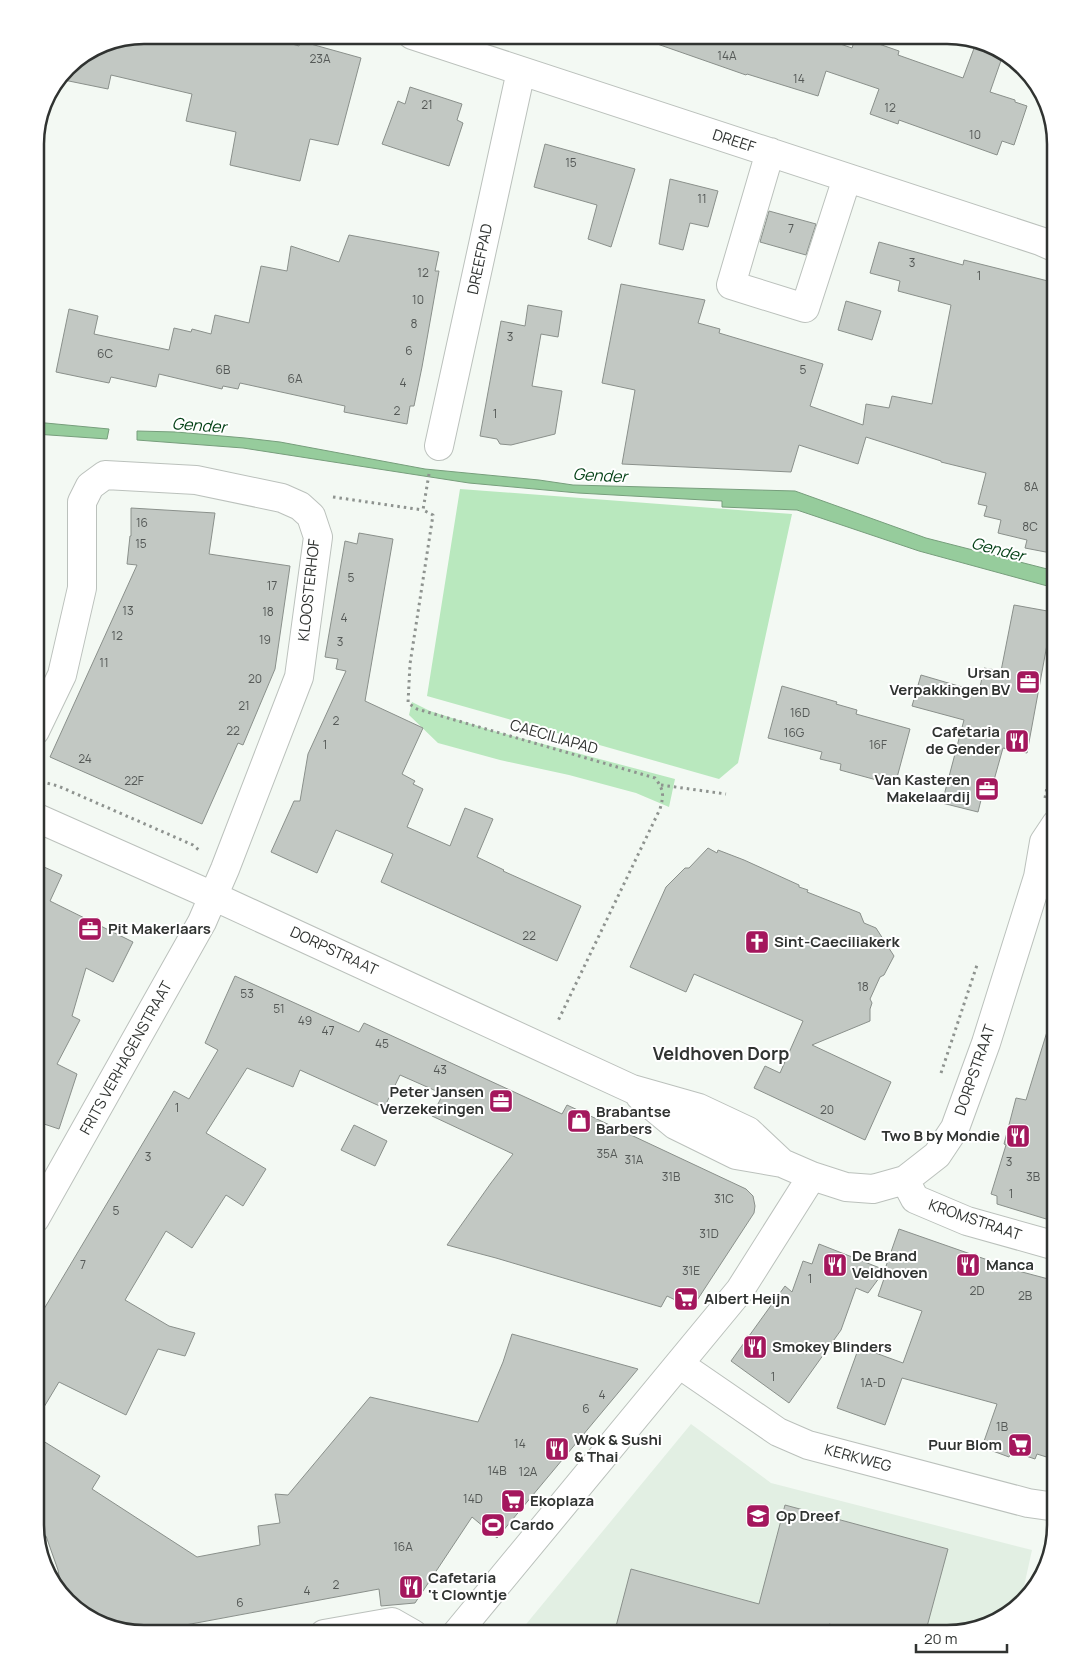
<svg xmlns="http://www.w3.org/2000/svg" width="1091" height="1669" font-family="Manrope,sans-serif">
<style>
.built{fill:#e2efe3}
.green{fill:#b9e8be}
.water{fill:#96cc9c;stroke:#779e7c}
.building{fill:#c2c8c3;stroke:#8a908b}
.lines{fill:none;stroke-linecap:round;stroke-linejoin:round}
.minor-casing{stroke:#bbc1bc;stroke-width:30}
.path{stroke:#8e938f;stroke-width:3;stroke-dasharray:2.5 4;stroke-linecap:butt}
.minor{stroke:#fff;stroke-width:28}
.labels{text-anchor:middle;stroke-width:4;stroke-linejoin:round;paint-order:stroke}
.number-label{font-size:12px;fill:#545856}
.street-label{font-size:15px;fill:#303331;stroke:#fff}
.poi-label{font-size:15px;font-weight:bold;fill:#303331;stroke:#fff;text-anchor:start}
.water-label{font-size:16px;font-style:italic;fill:#003f13;stroke:#fff}
.quarter-label{font-size:18px;font-weight:bold;fill:#303331;stroke:#fff}
.rim{fill:none;stroke:#303331;stroke-width:2.5}
</style>
<rect width="100%" height="100%" fill="#f3f9f3"/>
<path class="built" d="M691 1424 771 1483 1032 1550 1021 1600 1001 1620 947 1634H518Z"/>
<path class="green" d="M460 489 792 514 738 763 719 779 427 696Z
M412 702 430 711 490 730 675 779 669 807 636 793 569 775 500 760 438 743 409 715Z"/>
<path class="water" d="M35 422 109 429 107 439 35 434Z
M137 431 176 432 245 438 280 442 425 469 539 480 573 485 795 491 926 538 1055 571 1051 587 919 551 797 510 722 507V501L578 493 469 483 243 448 137 440Z"/>
<path class="building" d="M144 35H261L299 46 300 41 361 58 338 145 310 139 300 181 230 165 236 132 186 121 192 94 111 75 108 89 59 79 67 67 103 43Z
M644 35H814L852 48 856 36 899 51 898 55 963 78 976 43 1004 52 990 92 1015 100V102L1027 106 1014 145 1002 141 997 155 899 120 898 124 870 114 879 89 826 71 818 96 747 74 746 75 643 39Z
M410 87 462 104 457 120 463 123 449 166 382 144 398 101 405 104Z
M545 144 635 169 611 247 588 239 597 205 534 187Z
M670 179 718 191 708 227 690 223 683 250 659 244Z
M769 211 816 224 806 255 760 242Z
M349 235 439 252 435 271H439L422 367 414 406H410L407 424 344 412 345 406 240 383 238 389 223 386 222 389 159 374 156 387 111 377 109 383 56 372 69 309 98 316 94 334 169 350 174 328 191 332 192 329 211 334 215 315 249 323 261 266 287 271 291 246 339 262Z
M879 242 963 265 964 260 1056 283V554L1025 548 1027 540 998 533 1001 520 984 516 987 506 978 504 986 473 941 462V461L866 437 858 464 799 445 791 472 622 464 635 390 602 383 621 284 705 300 698 323 720 329 719 333 823 364 810 406 863 425 866 404 889 408 892 396 932 404 951 305 898 291 900 281 870 273Z
M846 301 881 311 872 340 838 330Z
M528 305 562 311 558 337 541 334 532 386 562 391 555 434 511 445 500 444 497 439 480 436 501 321 525 326Z
M131 508 215 513 209 554 290 566 275 669 243 745 238 743 202 824 50 757 137 565 127 564 130 536H131Z
M359 533 393 539 365 701 423 728 402 774 415 781 413 784 423 789 407 827 450 846 465 808 493 819 477 857 504 870 503 871 581 906 557 961 381 882 393 854 336 830 317 873 271 852 294 801H300L308 754 346 671 336 669 338 659 325 657 345 541 357 544Z
M1014 605 1053 612 1027 753 1003 748 989 798 982 796 978 812 942 803 964 720 912 706 921 675 979 692 984 668 1001 671Z
M782 686 837 702 836 704 857 710 856 714 910 729 895 785 840 770 841 764 820 759 822 752 768 738Z
M708 848 717 853 718 850 744 860 799 885V887L808 890 807 892 860 913 864 923 876 928 894 956 884 975 880 977 870 999 872 1003 870 1009V1021L812 1045 891 1082 865 1140 754 1088 765 1066 780 1073 803 1021 694 974 686 992 630 967 666 887 685 868H689Z
M35 863 62 875 50 901 133 942 113 982 86 968 72 1016 80 1020 57 1064 77 1074 59 1129 35 1121Z
M235 976 359 1032 364 1023 562 1114 567 1105 746 1189 753 1196 755 1206 754 1213 692 1308 667 1296 661 1307 496 1258 447 1245 491 1183 513 1154 432 1116 443 1094 400 1075 384 1108 300 1070 293 1087 247 1068 206 1133 266 1169 243 1206 226 1195 192 1248 166 1231 125 1300 169 1326 195 1333 185 1356 158 1349 126 1415 59 1382 35 1422V1324L174 1091 189 1099 218 1050 205 1043Z
M1050 1022 1056 1023V1222L997 1204V1196L991 1194 1006 1145 1004 1144 1016 1098 1026 1100Z
M354 1125 387 1141 375 1166 341 1150Z
M899 1229 1022 1272 1056 1281V1460L1037 1454 1035 1459 1011 1451 1009 1457 982 1447 997 1404 902 1378 885 1425 837 1408 859 1347 903 1363 922 1311 878 1296 887 1270 885 1269Z
M819 1244 885 1270 868 1293 856 1288 841 1330 789 1403 731 1361 785 1286 792 1292 803 1261 812 1264Z
M512 1334 638 1369 497 1538 472 1517 415 1603 381 1606 379 1589 137 1634 84 1616 62 1592 58 1570 46 1536 39 1540 35 1525V1436L100 1476 92 1489 197 1557 260 1545 258 1526 280 1523 275 1494 288 1495 370 1397 478 1422 503 1362Z
M785 1505 948 1549 925 1634H868L829 1624 826 1634H614L631 1569 759 1604Z"/>
<g class="lines">
<defs>
<path id="minor" d="M412 35 1040 241 1056 248
M770 152 731 285 805 308 847 178
M439 446 521 71
M35 817 213 896 632 1089 699 1108 748 1131 782 1163
M640 1096 675 1125 736 1155 782 1163 812 1176 846 1187 873 1189 905 1180 937 1155 955 1128 986 1043 1038 877 1044 842 1056 824
M905 1180 915 1199 967 1221 1056 1246
M35 1219 202 922 225 869 299 677 318 537 311 516 300 506 282 498 196 480 105 475 90 486 82 502V588L62 675 35 731
M679 1364 778 1432 808 1445 1028 1503 1056 1507
M324 1634 392 1622 413 1634
M456 1634 740 1290 812 1176"/>
</defs>
<use href="#minor" class="minor-casing"/>
<path class="path" d="M429 474 423 510 433 515 410 664 408 703 417 709 655 778C664 790 664 795 660 809L557 1023
M333 497 423 510
M35 780 58 786 193 845 200 851
M661 785 726 794
M1045 798 1056 740
M941 1073 977 965"/>
<use href="#minor" class="minor"/>
</g>
<defs>
<symbol id="office-square" viewBox="-11 -11 22 22"><rect x="-9" y="-9" width="18" height="18" rx="4" fill="#a4175d" stroke="#fff"/><path d="M-6-3h4V-5.5h4V-3h4V5H-6ZM-1-4.5V-3h2v-1.5ZM-6 0V1H6V0Z" fill="#fff"/></symbol>
<symbol id="restaurant-square" viewBox="-11 -11 22 22"><rect x="-9" y="-9" width="18" height="18" rx="4" fill="#a4175d" stroke="#fff"/><path d="M-5-6h1v4h1v-4h1v4h1v-4h1v5L-1.5 .5V6h-2V.5L-5-1ZM5-6V6H3V1.5H1.5Q1.5-4 5-6Z" fill="#fff"/></symbol>
<symbol id="church-square" viewBox="-11 -11 22 22"><rect x="-9" y="-9" width="18" height="18" rx="4" fill="#a4175d" stroke="#fff"/><path d="M-1.2-6h2.4v3.5h3.3v2.4h-3.3V6h-2.4V-.1h-3.3v-2.4h3.3Z" fill="#fff"/></symbol>
<symbol id="shop-square" viewBox="-11 -11 22 22"><rect x="-9" y="-9" width="18" height="18" rx="4" fill="#a4175d" stroke="#fff"/><path d="M-5-2.5h2.3a2.7 3.5 0 0 1 5.4 0H5L5.5 6h-11ZM-1.5-2.5h3a1.5 2.3 0 0 0-3 0Z" fill="#fff"/></symbol>
<symbol id="supermarket-square" viewBox="-11 -11 22 22"><rect x="-9" y="-9" width="18" height="18" rx="4" fill="#a4175d" stroke="#fff"/><path d="M-6-5.5h2.5l.6 2H6L4.5 2H-2.5L-4.4-4H-6ZM-1.5 3.2a1.3 1.3 0 1 0 .1 0ZM3 3.2a1.3 1.3 0 1 0 .1 0Z" fill="#fff"/></symbol>
<symbol id="school-square" viewBox="-11 -11 22 22"><rect x="-9" y="-9" width="18" height="18" rx="4" fill="#a4175d" stroke="#fff"/><path d="M0-5L7-2L0 1L-7-2ZM-4 1L0 2.5L4 1V4Q0 6-4 4Z" fill="#fff"/></symbol>
<symbol id="stadium-square" viewBox="-11 -11 22 22"><rect x="-9" y="-9" width="18" height="18" rx="4" fill="#a4175d" stroke="#fff"/><path d="M0-5a6.5 5 0 1 0 0 10a6.5 5 0 1 0 0-10ZM-3.5-1.8h7v3.6h-7Z" fill="#fff"/></symbol>
</defs>
<g fill-rule="evenodd">
<use href="#office-square" x="1014" y="668" width="28" height="28"/>
<use href="#restaurant-square" x="1003" y="727" width="28" height="28"/>
<use href="#office-square" x="973" y="775" width="28" height="28"/>
<use href="#office-square" x="76" y="915" width="28" height="28"/>
<use href="#church-square" x="743" y="928" width="28" height="28"/>
<use href="#office-square" x="487" y="1087" width="28" height="28"/>
<use href="#shop-square" x="565" y="1107" width="28" height="28"/>
<use href="#restaurant-square" x="1004" y="1122" width="28" height="28"/>
<use href="#restaurant-square" x="821" y="1251" width="28" height="28"/>
<use href="#restaurant-square" x="954" y="1251" width="28" height="28"/>
<use href="#supermarket-square" x="672" y="1285" width="28" height="28"/>
<use href="#restaurant-square" x="741" y="1333" width="28" height="28"/>
<use href="#supermarket-square" x="1006" y="1431" width="28" height="28"/>
<use href="#restaurant-square" x="543" y="1435" width="28" height="28"/>
<use href="#supermarket-square" x="499" y="1487" width="28" height="28"/>
<use href="#school-square" x="744" y="1502" width="28" height="28"/>
<use href="#stadium-square" x="479" y="1511" width="28" height="28"/>
<use href="#restaurant-square" x="397" y="1573" width="28" height="28"/>
</g>
<g class="labels">
<g class="number-label">
<text x="727" y="60">14A</text>
<text x="320" y="63">23A</text>
<text x="799" y="83">14</text>
<text x="427" y="109">21</text>
<text x="890" y="112">12</text>
<text x="975" y="139">10</text>
<text x="571" y="167">15</text>
<text x="702" y="203">11</text>
<text x="791" y="233">7</text>
<text x="912" y="267">3</text>
<text x="423" y="277">12</text>
<text x="979" y="280">1</text>
<text x="418" y="304">10</text>
<text x="414" y="328">8</text>
<text x="510" y="341">3</text>
<text x="409" y="355">6</text>
<text x="105" y="358">6C</text>
<text x="223" y="374">6B</text>
<text x="803" y="374">5</text>
<text x="295" y="383">6A</text>
<text x="403" y="387">4</text>
<text x="397" y="415">2</text>
<text x="495" y="418">1</text>
<text x="1031" y="491">8A</text>
<text x="142" y="527">16</text>
<text x="1030" y="531">8C</text>
<text x="141" y="548">15</text>
<text x="351" y="582">5</text>
<text x="272" y="590">17</text>
<text x="128" y="615">13</text>
<text x="268" y="616">18</text>
<text x="344" y="622">4</text>
<text x="117" y="640">12</text>
<text x="265" y="644">19</text>
<text x="340" y="646">3</text>
<text x="104" y="667">11</text>
<text x="255" y="683">20</text>
<text x="244" y="710">21</text>
<text x="800" y="717">16D</text>
<text x="336" y="725">2</text>
<text x="233" y="735">22</text>
<text x="794" y="737">16G</text>
<text x="325" y="749">1</text>
<text x="878" y="749">16F</text>
<text x="85" y="763">24</text>
<text x="134" y="785">22F</text>
<text x="529" y="940">22</text>
<text x="863" y="991">18</text>
<text x="247" y="998">53</text>
<text x="279" y="1013">51</text>
<text x="305" y="1025">49</text>
<text x="328" y="1035">47</text>
<text x="382" y="1048">45</text>
<text x="440" y="1074">43</text>
<text x="177" y="1112">1</text>
<text x="827" y="1114">20</text>
<text x="607" y="1158">35A</text>
<text x="148" y="1161">3</text>
<text x="634" y="1164">31A</text>
<text x="1009" y="1166">3</text>
<text x="671" y="1181">31B</text>
<text x="1033" y="1181">3B</text>
<text x="1011" y="1198">1</text>
<text x="724" y="1203">31C</text>
<text x="116" y="1215">5</text>
<text x="709" y="1238">31D</text>
<text x="83" y="1269">7</text>
<text x="691" y="1275">31E</text>
<text x="810" y="1283">1</text>
<text x="977" y="1295">2D</text>
<text x="1025" y="1300">2B</text>
<text x="773" y="1381">1</text>
<text x="873" y="1387">1A-D</text>
<text x="602" y="1399">4</text>
<text x="586" y="1413">6</text>
<text x="1002" y="1431">1B</text>
<text x="520" y="1448">14</text>
<text x="497" y="1475">14B</text>
<text x="528" y="1476">12A</text>
<text x="473" y="1503">14D</text>
<text x="403" y="1551">16A</text>
<text x="336" y="1589">2</text>
<text x="307" y="1595">4</text>
<text x="240" y="1607">6</text>
</g>
<g class="street-label">
<text transform="translate(734 141) rotate(18)" y="5">DREEF</text>
<text transform="translate(480 259) rotate(-78)" y="5">DREEFPAD</text>
<text transform="translate(309 590) rotate(-84)" y="5">KLOOSTERHOF</text>
<text transform="translate(554 737) rotate(16)" y="5">CAECILIAPAD</text>
<text transform="translate(334 951) rotate(25)" y="5">DORPSTRAAT</text>
<text transform="translate(126 1058) rotate(-61)" y="5">FRITS VERHAGENSTRAAT</text>
<text transform="translate(975 1070) rotate(-71)" y="5">DORPSTRAAT</text>
<text transform="translate(975 1220) rotate(19)" y="5">KROMSTRAAT</text>
<text transform="translate(858 1458) rotate(15)" y="5">KERKWEG</text>
</g>
<g class="poi-label">
<text x="1010" y="678" text-anchor="end">Ursan<tspan x="1010" dy="17">Verpakkingen BV</tspan></text>
<text x="1000" y="737" text-anchor="end">Cafetaria<tspan x="1000" dy="17">de Gender</tspan></text>
<text x="970" y="785" text-anchor="end">Van Kasteren<tspan x="970" dy="17">Makelaardij</tspan></text>
<text x="108" y="934">Pit Makerlaars</text>
<text x="774" y="947">Sint-Caeciliakerk</text>
<text x="484" y="1097" text-anchor="end">Peter Jansen<tspan x="484" dy="17">Verzekeringen</tspan></text>
<text x="596" y="1117">Brabantse<tspan x="596" dy="17">Barbers</tspan></text>
<text x="1000" y="1141" text-anchor="end">Two B by Mondie</text>
<text x="852" y="1261">De Brand<tspan x="852" dy="17">Veldhoven</tspan></text>
<text x="986" y="1270">Manca</text>
<text x="704" y="1304">Albert Heijn</text>
<text x="772" y="1352">Smokey Blinders</text>
<text x="574" y="1445">Wok &amp; Sushi<tspan x="574" dy="17">&amp; Thai</tspan></text>
<text x="1002" y="1450" text-anchor="end">Puur Blom</text>
<text x="530" y="1506">Ekoplaza</text>
<text x="776" y="1521">Op Dreef</text>
<text x="510" y="1530">Cardo</text>
<text x="428" y="1583">Cafetaria<tspan x="428" dy="17">'t Clowntje</tspan></text>
</g>
<g class="water-label">
<text transform="translate(199 425) rotate(4)" y="6">Gender</text>
<text transform="translate(600 475) rotate(3)" y="6">Gender</text>
<text transform="translate(998 549) rotate(15)" y="6">Gender</text>
</g>
<g class="quarter-label">
<text x="721" y="1060">Veldhoven Dorp</text>
</g>
</g>
<path d="M0 0H1091V1669H0ZM144 44H947A100 100 0 0 1 1047 144V1525A100 100 0 0 1 947 1625H144A100 100 0 0 1 44 1525V144A100 100 0 0 1 144 44Z" fill="#fff" fill-rule="evenodd"/>
<path class="rim" d="M144 44H947A100 100 0 0 1 1047 144V1525A100 100 0 0 1 947 1625H144A100 100 0 0 1 44 1525V144A100 100 0 0 1 144 44Z"/>
<path d="M916 1644v8h91v-8" fill="none" stroke="#303331" stroke-width="2.5"/>
<text x="924" y="1644" font-size="15" fill="#303331" stroke="#ffffff" stroke-width="4" paint-order="stroke">20 m</text>
</svg>
